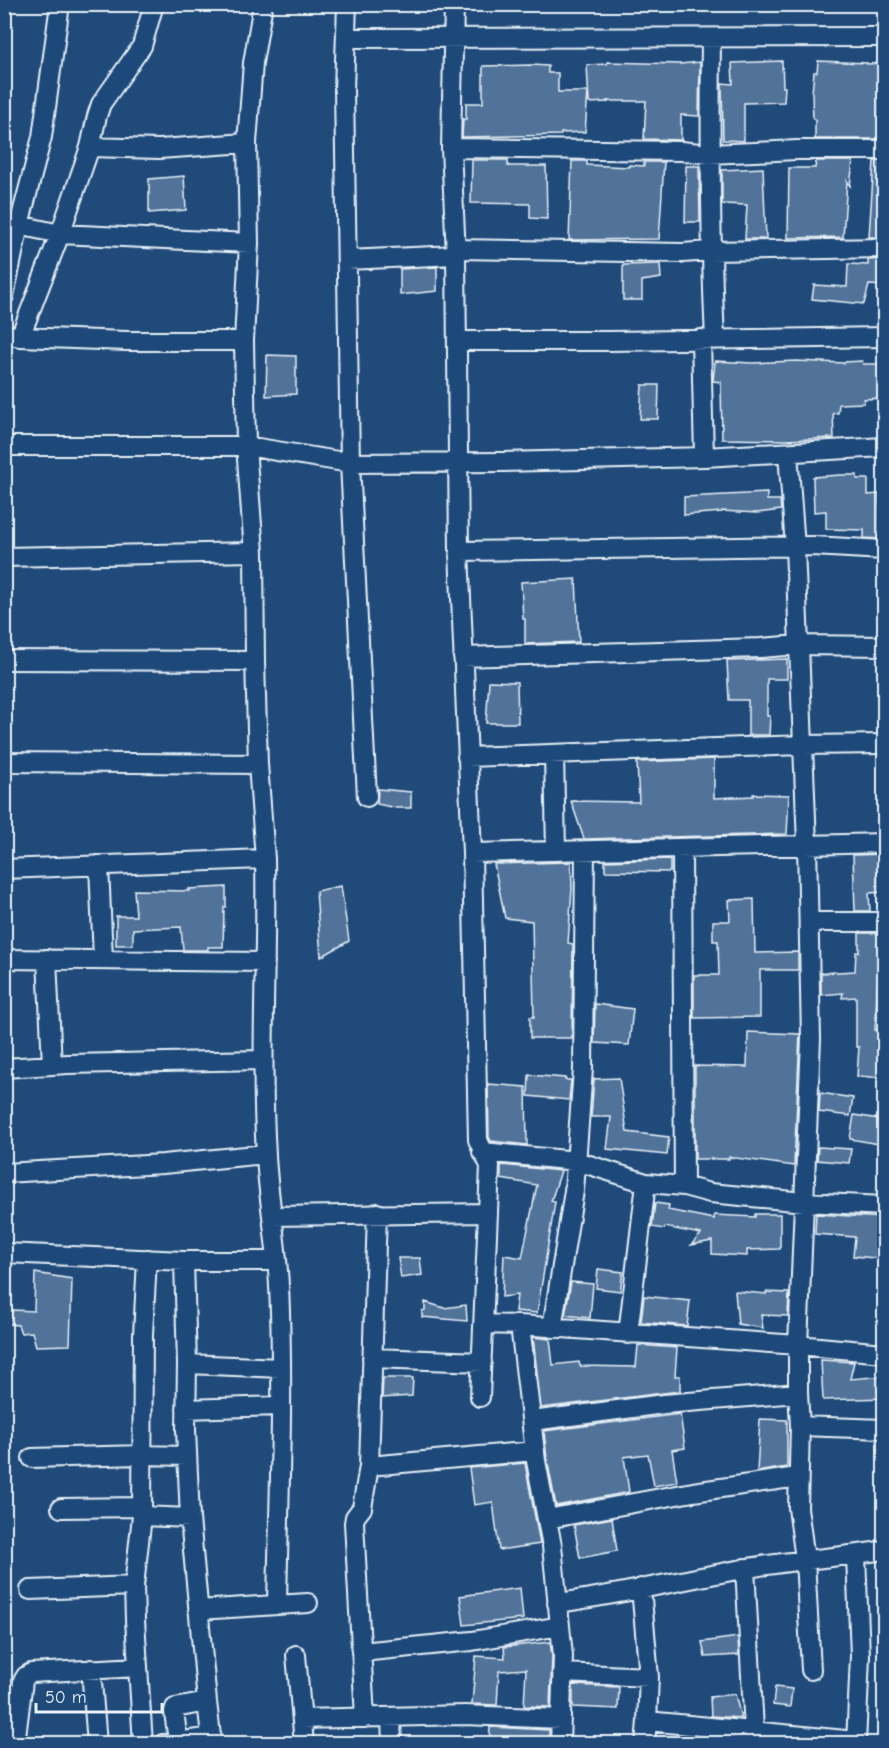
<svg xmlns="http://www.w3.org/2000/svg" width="889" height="1748" font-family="'Comic Neue',sans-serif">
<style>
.building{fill:#517399;stroke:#e8f1f8;stroke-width:1.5}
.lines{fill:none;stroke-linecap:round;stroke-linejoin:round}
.minor-casing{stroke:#e8f1f8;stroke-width:22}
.minor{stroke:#1f4a7a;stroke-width:18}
</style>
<rect width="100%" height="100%" fill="#1f4a7a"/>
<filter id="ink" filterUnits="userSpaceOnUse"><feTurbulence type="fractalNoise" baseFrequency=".0167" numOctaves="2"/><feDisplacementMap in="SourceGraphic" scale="12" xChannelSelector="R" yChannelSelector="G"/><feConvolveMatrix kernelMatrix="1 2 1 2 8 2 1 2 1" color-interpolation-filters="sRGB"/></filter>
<g filter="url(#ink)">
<path class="building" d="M782 61 783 87H785L784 102 744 103V141L723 140 722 83 733 84 732 63Z
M818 61 867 63V64L885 63V139H815V119H813L812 93 814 72H817Z
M607 62 680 64 700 62 699 116 681 115V140L644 139 646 101H607L608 102 589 103 587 65 607 64Z
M532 65 548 66V73H558V92H588L585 132 561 133V135L462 137 463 119H466V103H483V66Z
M472 160H508V166H546L547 219 530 218V204L471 203Z
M572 161H587V165L629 167V165L644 166V162H664L659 239 569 240Z
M816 161H853L850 186 847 181 843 237 788 238 789 168H815Z
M874 161H885V237H869Z
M686 166H699L700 222H685Z
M763 168 766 239H745L747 205 722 204V170Z
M184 176 186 210 149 213V179Z
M885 259V286L869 285 864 304 812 299 814 285 847 287 848 264 868 265V260Z
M657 264H660L661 278 642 281V300H623V265Z
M437 267V291L400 295V269Z
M267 355 296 356V394L266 396Z
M715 361 752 363 796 361 844 363V362L862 361 863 364H885V398L864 399V403L839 404 838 413H833L834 438 786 440 722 439 721 382 713 381Z
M642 385H659L658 419H640Z
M840 475H857V479H868V495L879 494 881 539 864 538V530L826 529V511L814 512 813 477Z
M767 493V500H780L781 510 757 513 722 511V512L684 515V497Z
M576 579 579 642 525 644V619H523L521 582Z
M787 659V679H767V716H770L769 735H748V700H729L727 661Z
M489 681 517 682 518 723H486Z
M714 759V798L753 796V794L789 795 787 834 584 839 571 801 639 802 637 762Z
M378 789 411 792V808H396L377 804Z
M885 854V892L869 893 870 911H855L853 855Z
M670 859V872L605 871V861Z
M571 862 572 888 568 943 573 944 572 1038H530V1017H534L532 921 505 918 494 864Z
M341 886 349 941 321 957 316 891Z
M226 887V907H224L223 947H208V950H183L181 927 133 929V945H116V916H136L134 890 190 891 189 889Z
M754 899 755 953 798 952V970H760V1017L694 1018V975H719L718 941H713V921H730L729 900Z
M859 933H885V975H878L875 1030H885V1078L857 1076 859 1047H856V997L842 998 843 993 821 995V973L855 971 856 952H859Z
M595 1004 633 1009 629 1045 594 1043Z
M748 1032 800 1034 794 1166 729 1157V1159H695V1066L747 1067Z
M529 1075 565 1078V1080H571L569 1100 528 1096Z
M619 1078 627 1132 669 1137 667 1155 607 1149 611 1117H591L594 1079Z
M488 1084 526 1087 527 1145 491 1141 489 1137Z
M820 1093 853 1098 850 1116 819 1112Z
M854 1115 885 1120V1145L850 1139Z
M818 1147 851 1149 849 1163 817 1160Z
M501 1165 561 1171 551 1201 555 1202 537 1313 515 1311 517 1295 502 1297 504 1255 522 1258 537 1185 501 1179Z
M655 1203 669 1205 668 1210 714 1219V1215L755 1217V1214H780V1249L747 1250V1256L712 1254V1241L691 1245 701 1234 665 1227 664 1229 652 1227Z
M816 1214 885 1218V1259L853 1256 855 1237 815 1234Z
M398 1258H420L422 1275 401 1278Z
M598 1269 623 1272 620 1291 596 1288Z
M35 1273 72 1279 70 1345 36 1346 32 1332 21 1333 18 1325 8 1324 12 1310 34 1311Z
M571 1282 593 1284 590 1318 565 1315Z
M735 1291 766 1294V1292L789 1293 788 1316 761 1315 763 1328 738 1324Z
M644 1296 690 1301 687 1326 641 1322Z
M425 1302 444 1308 466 1305 467 1321 422 1317V1311L425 1310Z
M533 1337 550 1339 553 1365 579 1362 580 1366 636 1367 638 1345 677 1348 675 1376H680V1391L541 1408Z
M821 1360 854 1362 850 1379 885 1376V1398L823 1400Z
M383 1378H413L412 1396 382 1398Z
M680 1414 685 1448 672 1450 677 1482 654 1486 648 1454 624 1457 629 1492 556 1506 547 1459 544 1431Z
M760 1419 787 1420V1467L757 1472Z
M525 1463 540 1544 499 1550 493 1502 474 1505 469 1468Z
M612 1518 617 1551 580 1558 574 1525Z
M520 1588 523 1619 464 1625 460 1596Z
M738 1637 739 1655 705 1657 702 1642Z
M550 1642 552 1656 550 1707 524 1706 526 1669 499 1671 497 1705 472 1704 476 1656 505 1658 504 1647Z
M573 1685 619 1687 618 1709 573 1707Z
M775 1687 792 1689 790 1707 773 1705Z
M735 1694 741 1718 711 1716 710 1697Z
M490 1727 549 1730V1743H489Z"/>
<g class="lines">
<defs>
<path id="minor" d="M347 4 344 89 350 463 367 797
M454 4 451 148 456 255 459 551 813 546 884 550
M346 38 884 37
M711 38C710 139 710 238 715 339
M247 143 253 63 263 4
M451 148 681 151 709 154 797 150H884
M19 225 60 234 249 243 247 143 159 149 90 147
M456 249 683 253 710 251 884 248
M347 260 456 255
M4 296 19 225 42 137 60 4
M4 334 20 337 126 341H244
M20 337 60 234 90 147 97 116 101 104 142 46 154 4
M701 339 704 457
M457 341H609L884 337
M4 446H246L350 463 502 462 704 457 884 447
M788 453 795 547 807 844 811 1039 798 1345V1393L800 1426 798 1508 805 1559 811 1670
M459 551 472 853 478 1140 490 1166 480 1397
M4 557 254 552
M463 657 760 648 799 645 884 646
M4 660 255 661
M554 754 556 851
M467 757 802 745 884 744
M4 762 258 764
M682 849 684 1186
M472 853 884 843
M265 859C267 957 260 1056 266 1155 268 1198 277 1242 279 1286 284 1392 279 1498 277 1604
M99 865 103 960
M4 869 265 859 258 764 255 661 254 552 246 446 244 341 249 243
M809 922H884
M4 959 265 962
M47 959 52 1065
M4 1068 68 1064 263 1060
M482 1152 577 1161 646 1183 684 1186 710 1193 804 1202 884 1206
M4 1173 163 1164 266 1154
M272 1216 488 1213
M4 1253 184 1261H277
M184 1261 187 1364 186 1430 190 1518 207 1702 212 1744
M483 1324 520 1325 798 1345 884 1353
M520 1325 536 1461 552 1546 563 1656 560 1744
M552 1328 574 1191 583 1069 585 851
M628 1334 646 1183
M372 1358 482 1362
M187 1364 280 1368
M186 1409 280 1406
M532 1421 664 1404 798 1393
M800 1426 884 1429
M32 1458 141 1455 187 1456
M369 1466 535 1451
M61 1508 142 1507
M142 1516 190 1518
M547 1519 693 1492 798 1477
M856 1555 860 1656 856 1744
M745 1568 754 1730
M641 1588 649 1677 647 1721 645 1744
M30 1590 134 1586
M557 1603C620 1595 681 1580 743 1569 790 1560 838 1558 884 1550
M198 1610 308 1603
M361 1652 472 1641 560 1626
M296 1655 304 1744
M91 1669 97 1744
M562 1673 649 1677
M391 1717 392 1744
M365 1718 354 1523 355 1517 362 1508 369 1466 377 1213
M302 1719 465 1715 561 1719
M647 1721 856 1741
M178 1741 174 1712 175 1708 207 1702
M15 1744 23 1681 26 1676 31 1673 138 1667
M143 1744 135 1620 134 1586 142 1516 143 1335 147 1259
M163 1744 212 1737"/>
</defs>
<use href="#minor" class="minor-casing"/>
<use href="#minor" class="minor"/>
</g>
</g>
<rect width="889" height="1748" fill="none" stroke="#1f4a7a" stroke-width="24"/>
<rect x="12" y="12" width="865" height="1724" fill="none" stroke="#e8f1f8" stroke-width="2" filter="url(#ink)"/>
<path d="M36 1703v9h126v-9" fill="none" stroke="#e8f1f8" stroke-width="3"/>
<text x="45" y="1703" font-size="18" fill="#e8f1f8" stroke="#1f4a7a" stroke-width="4.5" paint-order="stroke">50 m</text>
</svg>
